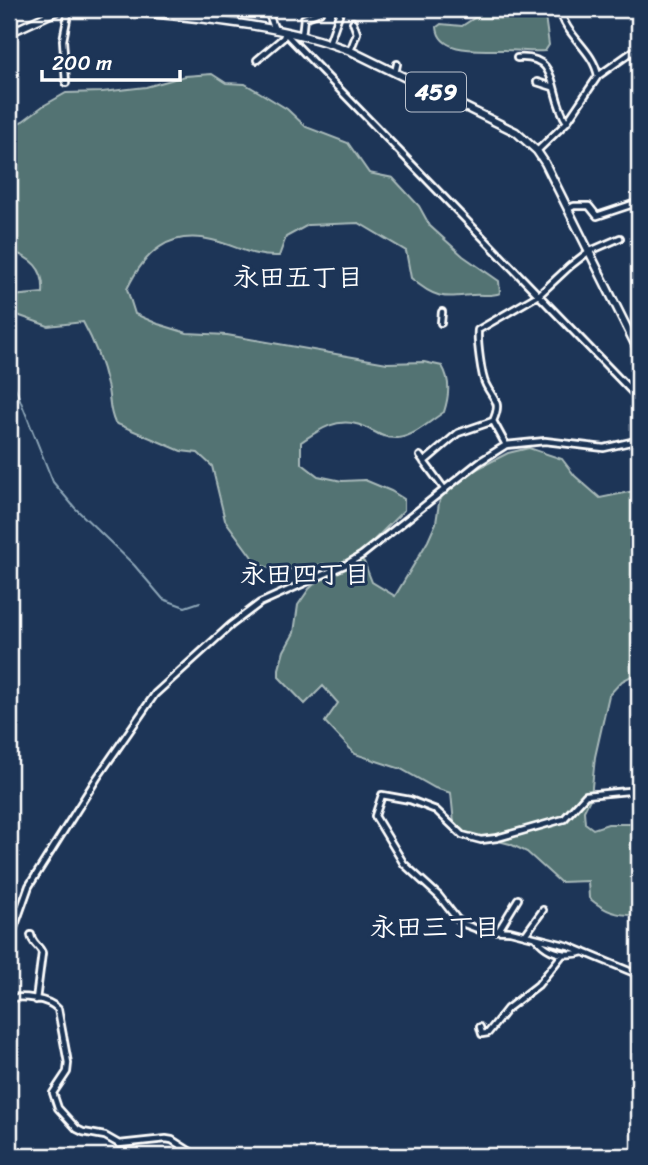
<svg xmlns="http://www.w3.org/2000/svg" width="648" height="1165" font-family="Sriracha,'Klee One',sans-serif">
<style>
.green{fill:#527373;stroke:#a8b9b9;stroke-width:2}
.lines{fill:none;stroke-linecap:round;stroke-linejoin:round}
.stream{stroke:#8ca5b7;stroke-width:2}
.minor-casing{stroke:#fff;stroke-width:10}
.highway-casing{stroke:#fff;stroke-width:11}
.minor{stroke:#1d3557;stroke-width:4.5}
.highway{stroke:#1d3557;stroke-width:6}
.labels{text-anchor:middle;stroke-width:6;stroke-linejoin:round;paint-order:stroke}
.shield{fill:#1d3557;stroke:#bbc2cd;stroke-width:2}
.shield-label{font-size:23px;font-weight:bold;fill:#fff}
.neighbourhood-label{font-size:26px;font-weight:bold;fill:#fff;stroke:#1d3557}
</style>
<rect width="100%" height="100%" fill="#1d3557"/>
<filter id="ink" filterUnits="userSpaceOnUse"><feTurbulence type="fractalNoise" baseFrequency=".0143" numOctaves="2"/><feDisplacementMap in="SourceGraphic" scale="14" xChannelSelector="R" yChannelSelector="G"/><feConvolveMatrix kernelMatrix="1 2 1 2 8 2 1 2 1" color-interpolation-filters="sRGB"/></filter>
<g filter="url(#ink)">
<path class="green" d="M488 9H544L549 45 545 51C531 52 519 50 505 50 485 49 439 56 437 27L441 24 462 26Z
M212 74 226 83 245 84 259 92 287 109 306 127 348 143 369 173 393 178 419 206 430 226 463 256 499 281 500 293C490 297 483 294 473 295 443 298 435 299 411 278L406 251 359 223 308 225 286 237 279 256C250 257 238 246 212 240 169 230 145 252 127 289L135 314 158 324 187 333 227 335 387 363 424 362 442 366C451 381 449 396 444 412 430 421 414 437 397 438 380 439 370 427 356 424 335 418 318 431 301 442V463L318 476 342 481 365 480 391 491 404 499V510L358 556 364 562 372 582 395 596 428 541 436 523 439 503 445 490 469 473 508 453 529 448 562 459 575 476 600 498 639 490V672L622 681 609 695 595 757 591 797 584 811 585 823 593 829 608 824H639V915C617 916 606 912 589 898L588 881 560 882 527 852 510 844 460 831 454 823 451 793 435 788 401 769 355 754 325 722 338 703 323 686 305 704 279 677V669L284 651 294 633 298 605 309 589 327 572 324 564 279 571 257 564 225 520 212 466 198 453 181 451 115 423C108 408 111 400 107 385 102 362 94 342 83 322L48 326 9 312 12 296 43 293C45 268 31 258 9 250V127L23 121 43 106 66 93 102 92 146 87 185 76Z"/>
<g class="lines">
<path class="stream" d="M9 372 53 482 75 508 134 565 163 599 185 607 200 602"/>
<defs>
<path id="minor" d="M267 9 275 30
M560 9C565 36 593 49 598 76
M225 21 227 9
M302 36 304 18 320 12
M329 43 341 9
M350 51 357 33 353 22
M517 58C561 54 548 95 567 122
M257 60 283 38 285 33 639 399
M395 73 397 64
M537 82 553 87
M66 83 63 40 69 9
M537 151 567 122 598 76 639 47
M568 209 574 206H589L597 216 633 204
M441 323 442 312
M506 445 493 421C502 401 494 401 486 385 481 376 477 340 478 330L540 294 570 266 588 252 620 238
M420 456 445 490
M424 462 458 433 493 421
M639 790 586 795 564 819 497 838 481 840 462 835 436 810 410 800 382 795 375 816 404 864 439 896 457 919 464 924 480 930 510 931 569 946 639 975
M499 930 518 899
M31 935C32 944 40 946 42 953L36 1000
M525 935 543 910
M536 938C549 954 565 957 584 952
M9 942 29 886 97 778 155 694 231 625 260 603 347 564 362 555 479 462 506 445 545 441 604 448 639 440
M9 998C23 996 48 998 58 1009L68 1063 67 1072 53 1093 58 1108 77 1129 83 1132 105 1136 119 1144 166 1139 172 1140 194 1154 216 1156
M480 1027 482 1034 488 1033 507 1009 538 985 563 954"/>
<path id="highway" d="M107 9C186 17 279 22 353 52L516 132 537 151 545 163 639 352
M9 33 61 9"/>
</defs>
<use href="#minor" class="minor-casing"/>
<use href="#highway" class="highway-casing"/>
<use href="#minor" class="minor"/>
<use href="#highway" class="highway"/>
</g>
</g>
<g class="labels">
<rect class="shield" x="406" y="72.5" width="60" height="39" rx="5"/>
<g class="shield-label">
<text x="436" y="100">459</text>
</g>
<g class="neighbourhood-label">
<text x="298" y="286">永田五丁目</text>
<text x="305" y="583">永田四丁目</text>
<text x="435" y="936">永田三丁目</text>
</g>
</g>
<rect width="648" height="1165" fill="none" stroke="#1d3557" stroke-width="35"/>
<rect x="18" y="18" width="613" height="1130" fill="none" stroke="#fff" stroke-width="2.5" filter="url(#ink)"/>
<path d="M42 70v10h138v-10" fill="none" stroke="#ffffff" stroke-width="3.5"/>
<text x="52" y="70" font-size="21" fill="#ffffff" stroke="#1d3557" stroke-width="5" paint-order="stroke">200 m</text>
</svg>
